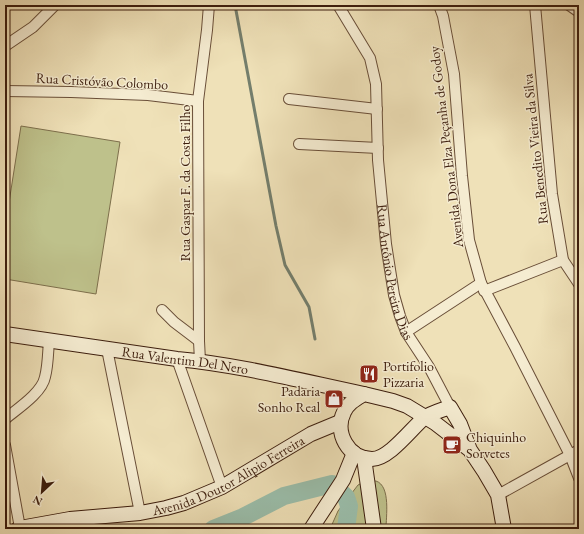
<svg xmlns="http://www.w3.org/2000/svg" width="584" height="534" font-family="'EB Garamond',serif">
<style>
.green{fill:#bec18b;stroke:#7d6f4c}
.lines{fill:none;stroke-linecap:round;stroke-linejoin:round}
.stream{stroke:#747e6c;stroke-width:3}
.river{stroke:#9abeab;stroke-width:18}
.street-casing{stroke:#694e38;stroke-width:12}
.secondary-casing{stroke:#3c1d0d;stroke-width:16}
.street{stroke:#f5ecd1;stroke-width:10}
.secondary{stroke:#f5ecd1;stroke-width:14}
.labels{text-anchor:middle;stroke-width:3;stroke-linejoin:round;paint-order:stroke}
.street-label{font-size:14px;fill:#3c1d0d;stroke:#f5ecd1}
.poi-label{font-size:14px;fill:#3c1d0d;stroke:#f5ecd1;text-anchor:start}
</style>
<rect width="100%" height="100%" fill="#efe1b8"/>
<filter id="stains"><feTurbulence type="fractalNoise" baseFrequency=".005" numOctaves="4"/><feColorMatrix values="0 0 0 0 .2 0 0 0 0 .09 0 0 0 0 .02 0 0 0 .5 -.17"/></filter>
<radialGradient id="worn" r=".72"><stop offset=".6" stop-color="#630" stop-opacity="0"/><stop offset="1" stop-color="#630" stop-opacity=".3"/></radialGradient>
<path class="green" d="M21 126 120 142 96 294 5 279V228Z
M366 481C369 481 373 481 376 481 391 486 386 517 386 529H330L338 511 358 485Z"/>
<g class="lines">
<path class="stream" d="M235 5 276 226 285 265 309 307 315 339"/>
<path class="river" d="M213 529 243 517 284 496 332 484 346 497 349 506 346 529"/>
<defs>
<g id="street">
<path id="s1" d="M338 5 370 58 376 84 378 160 386 244 394 295 400 316 406 332 429 367 450 407"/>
<path d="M439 5 443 16 454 74 462 176 469 240 481 283 515 347 570 455 579 478"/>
<path d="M535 5 552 194 563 260 579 284"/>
<path d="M569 5 579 12"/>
<path d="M5 46 33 27 55 5"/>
<path d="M5 91 71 92 148 95 198 101"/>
<path d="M289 99 377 109"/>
<path d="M299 144 378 148"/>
<path d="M484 291 563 260"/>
<path d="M162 310 174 322 199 341"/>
<path d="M406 332 481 283"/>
<path d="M107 349 140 513"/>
<path d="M177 359 222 487"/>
<path d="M200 361 199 341 198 101 207 30 209 5"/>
<path d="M5 419C17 409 42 393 45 377 48 366 48 353 49 340"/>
<path d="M5 445 20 528"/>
<path d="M498 495 579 450"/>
</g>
<g id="secondary">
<path id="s2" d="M5 334 177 359C240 365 302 381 364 394"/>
<path d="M470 450 460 424 450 407C442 410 431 413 424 418 411 429 389 459 372 459 348 459 334 432 344 412 348 403 356 399 364 394L393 401 407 406 435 423 470 450 484 471 498 495 504 529"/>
<path d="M364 458 374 529"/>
<path id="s3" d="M18 529 20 528 70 519 140 513 166 508 184 503 222 487 311 434 340 422"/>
<path d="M311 529 343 480 354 453"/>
</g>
</defs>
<use href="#street" class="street-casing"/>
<use href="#secondary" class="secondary-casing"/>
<use href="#street" class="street"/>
<use href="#secondary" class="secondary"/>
</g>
<defs>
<symbol id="restaurant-square" viewBox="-11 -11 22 22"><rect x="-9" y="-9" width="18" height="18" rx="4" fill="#8f2418" stroke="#f5ecd1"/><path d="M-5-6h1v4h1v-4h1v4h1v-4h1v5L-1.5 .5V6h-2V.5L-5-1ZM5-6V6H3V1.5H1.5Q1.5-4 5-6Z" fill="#fff"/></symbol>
<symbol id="shop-square" viewBox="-11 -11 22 22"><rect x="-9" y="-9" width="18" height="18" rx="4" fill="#8f2418" stroke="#f5ecd1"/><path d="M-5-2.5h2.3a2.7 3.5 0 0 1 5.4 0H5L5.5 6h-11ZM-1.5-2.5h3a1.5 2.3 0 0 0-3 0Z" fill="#fff"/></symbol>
<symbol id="cafe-square" viewBox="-11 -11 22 22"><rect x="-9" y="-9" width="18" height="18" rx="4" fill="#8f2418" stroke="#f5ecd1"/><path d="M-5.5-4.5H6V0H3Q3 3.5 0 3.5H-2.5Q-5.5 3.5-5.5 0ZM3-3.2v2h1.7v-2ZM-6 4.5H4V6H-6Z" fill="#fff"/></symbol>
</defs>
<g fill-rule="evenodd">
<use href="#restaurant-square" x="358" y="363" width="22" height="22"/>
<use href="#shop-square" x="323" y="388" width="22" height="22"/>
<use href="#cafe-square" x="441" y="434" width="22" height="22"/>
</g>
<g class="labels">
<g class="street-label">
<text transform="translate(102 81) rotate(3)" y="5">Rua Cristóvão Colombo</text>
<text transform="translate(446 147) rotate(-97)" y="5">Avenida Dona Elza Peçanha de Godoy</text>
<text transform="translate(535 149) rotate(-96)" y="5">Rua Benedito Vieira da Silva</text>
<text transform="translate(185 183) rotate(-90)" y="5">Rua Gaspar F. da Costa Filho</text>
<text dy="5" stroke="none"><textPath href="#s1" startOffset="278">Rua Antônio Pereira Dias</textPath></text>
<text dy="5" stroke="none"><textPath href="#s2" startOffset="182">Rua Valentim Del Nero</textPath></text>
<text dy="5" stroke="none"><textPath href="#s3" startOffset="220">Avenida Doutor Alipio Ferreira</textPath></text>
</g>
<g class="poi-label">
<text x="383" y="371">Portifolio<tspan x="383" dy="16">Pizzaria</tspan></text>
<text x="320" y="396" text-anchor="end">Padaria<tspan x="320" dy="16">Sonho Real</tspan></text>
<text x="466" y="442">Chiquinho<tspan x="466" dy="16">Sorvetes</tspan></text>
</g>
</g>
<rect width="584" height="534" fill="none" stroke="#efe1b8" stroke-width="20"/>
<rect x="6" y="6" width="572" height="522" fill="none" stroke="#3c1d0d" stroke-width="2"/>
<rect x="10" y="10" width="564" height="514" fill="none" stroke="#3c1d0d"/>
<g transform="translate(42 492) rotate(206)" stroke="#f5ecd1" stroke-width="3" paint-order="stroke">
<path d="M0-3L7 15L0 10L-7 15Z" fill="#3c1d0d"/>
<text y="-6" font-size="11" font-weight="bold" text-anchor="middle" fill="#3c1d0d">N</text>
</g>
<rect width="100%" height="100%" filter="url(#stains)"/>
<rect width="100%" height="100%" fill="url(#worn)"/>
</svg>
